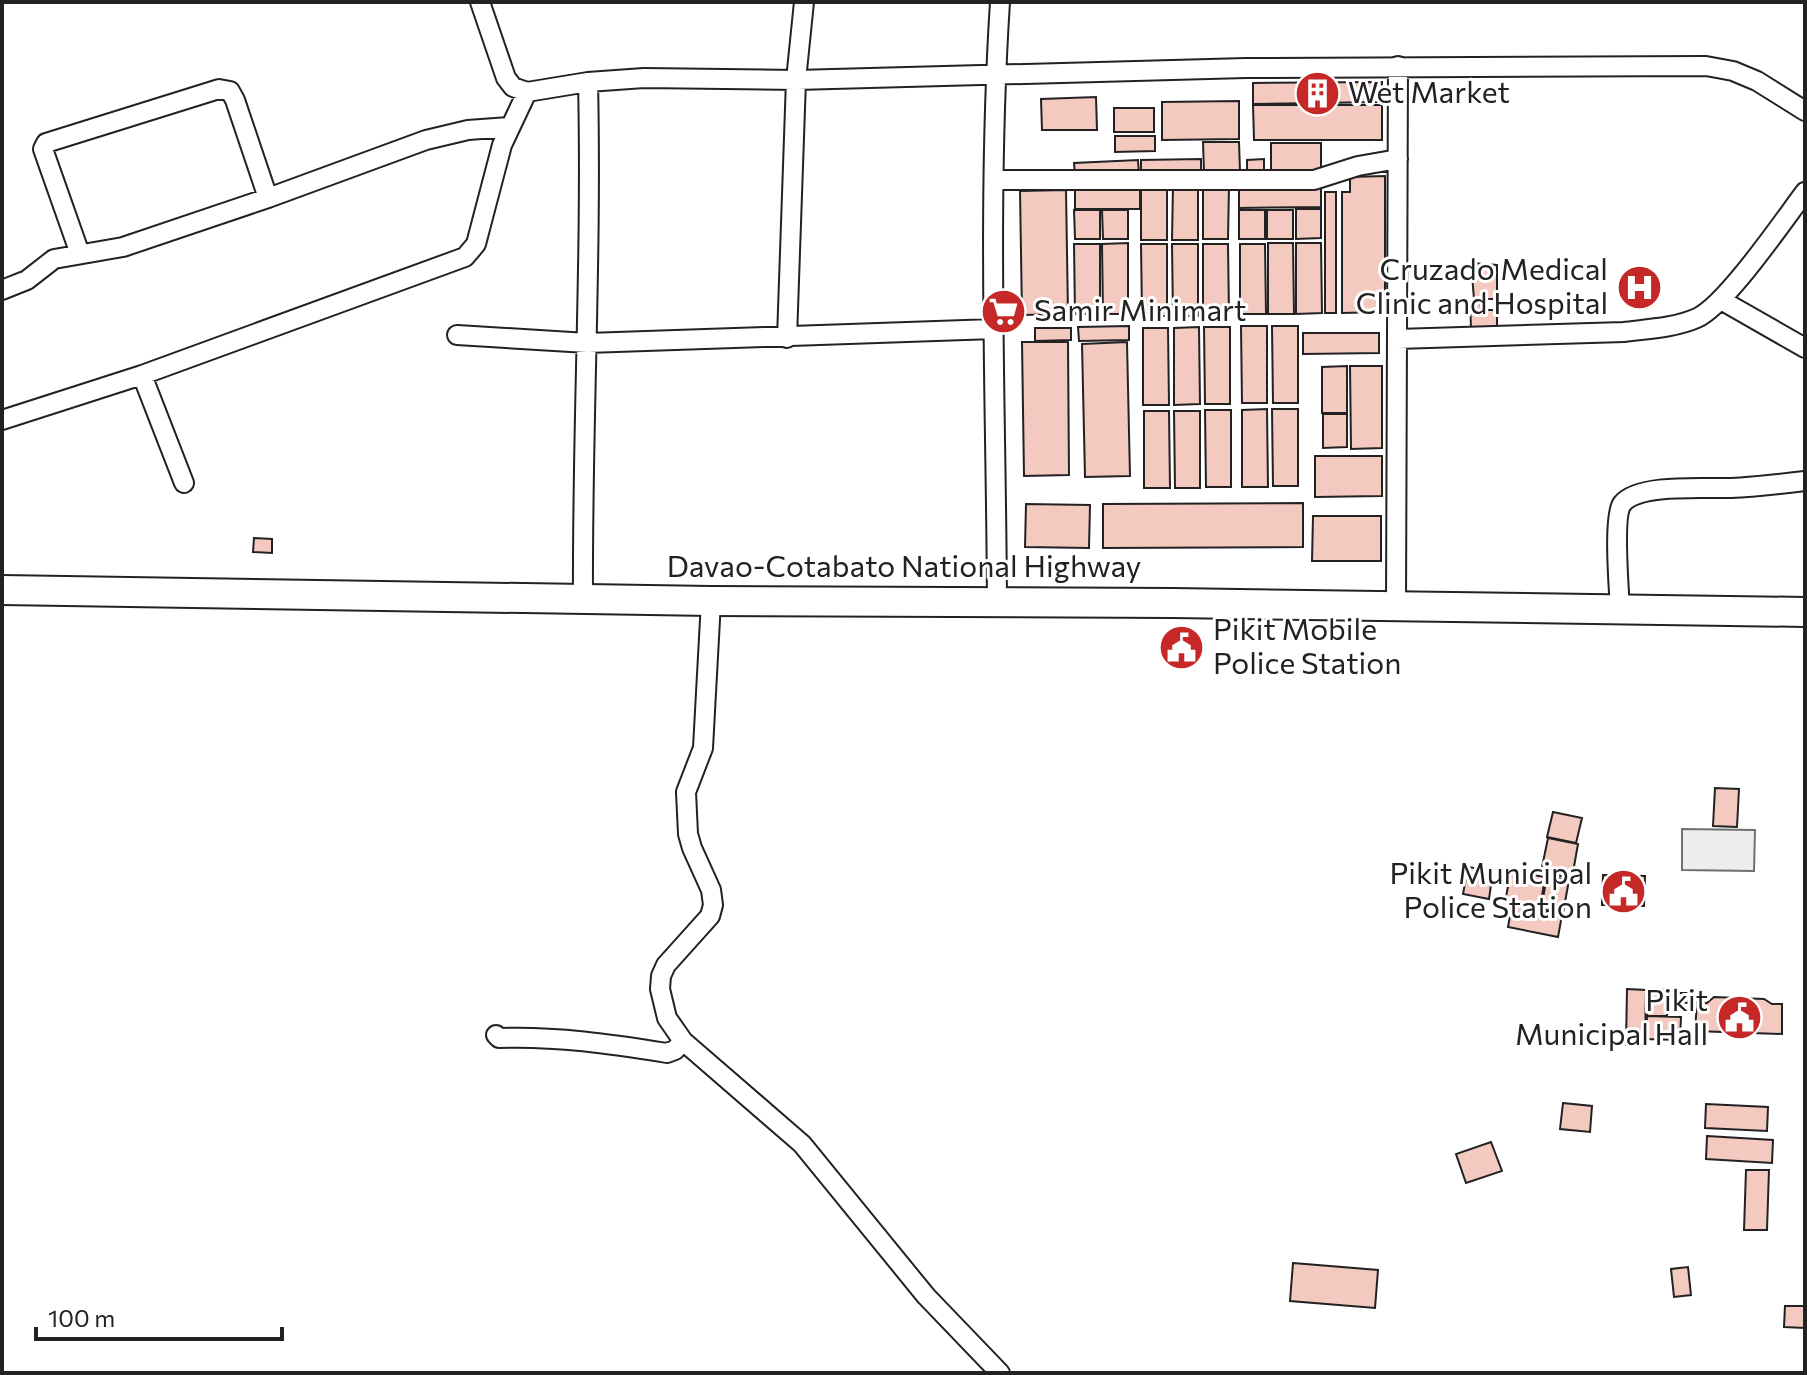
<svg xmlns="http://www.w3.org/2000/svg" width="1807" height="1375" font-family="Commissioner,sans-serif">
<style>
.green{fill:#eee;stroke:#6f6f6f;stroke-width:2}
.building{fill:#f3c9c0;stroke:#222;stroke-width:2}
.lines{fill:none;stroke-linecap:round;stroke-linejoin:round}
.minor-casing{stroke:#222;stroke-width:22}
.highway-casing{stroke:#222;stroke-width:32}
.minor{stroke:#fff;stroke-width:18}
.highway{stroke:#fff;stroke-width:28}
.labels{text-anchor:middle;stroke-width:6;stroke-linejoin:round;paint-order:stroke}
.poi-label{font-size:30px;fill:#222;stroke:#fff;text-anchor:start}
.street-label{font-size:30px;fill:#222;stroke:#fff}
</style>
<rect width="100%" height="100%" fill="#fff"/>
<path class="green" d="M1682 829 1755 830 1754 871 1682 870Z"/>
<path class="building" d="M1382 82V102L1253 104V83Z
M1096 97 1097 130H1042L1041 99Z
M1239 101V139L1162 140V102Z
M1253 105H1382V140H1254Z
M1114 108H1154V132H1114Z
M1115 136H1155V151L1115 152Z
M1203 142H1239L1240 172H1204Z
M1271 143H1321V172H1271Z
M1201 159V173L1141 174V160Z
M1264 159V172H1247V160Z
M1138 160 1139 174 1075 175 1074 163Z
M1385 176V312L1342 313V192H1350V177Z
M1321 185V207L1239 208V186Z
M1141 186H1167V240H1141Z
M1173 186H1198V240H1172Z
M1203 186H1229L1228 239H1203Z
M1075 187H1140V209H1075Z
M1066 190 1068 314 1022 315 1020 191Z
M1325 192H1336V313H1325Z
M1296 209H1321V238L1296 239Z
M1074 210H1100V239H1075Z
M1102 210H1128V239H1103Z
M1239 210H1265V239H1239Z
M1267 210H1293V239H1267Z
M1128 243V314H1103L1102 244Z
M1268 243H1293L1294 314H1268Z
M1296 243H1321L1322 313 1296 314Z
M1074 244H1100V314H1075Z
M1141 244H1167V316H1142Z
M1172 244H1198V316H1173Z
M1203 244H1228L1229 315H1203Z
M1240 244H1265L1266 314H1240Z
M1471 263 1497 265V299H1474Z
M1480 301 1481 310H1497V327L1471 328 1470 302Z
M1129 326V340L1079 341 1078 327Z
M1241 326H1267V403H1242Z
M1272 326H1298V403H1273Z
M1199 327 1200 404 1174 405V328Z
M1204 327H1230V404H1205Z
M1035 328H1071V340L1035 341Z
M1143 328H1168L1169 405H1143Z
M1303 333H1379V353L1303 354Z
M1022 342H1068L1069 475 1024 476Z
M1127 342 1130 476 1085 477 1082 344Z
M1347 366V413H1322V367Z
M1350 366H1382V448L1351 449Z
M1267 409 1268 487H1242V410Z
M1272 409H1298V486H1273Z
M1205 410H1231V487H1206Z
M1144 411H1169L1170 488H1144Z
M1174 411H1200V488H1175Z
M1323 414H1347V447L1323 448Z
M1315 456H1382V496L1315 497Z
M1303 503V547L1103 548V504Z
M1026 504 1090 505 1089 548 1025 547Z
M1313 516H1381V561H1312Z
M254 538 272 539V553L253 552Z
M1715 788 1739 789 1737 827 1713 826Z
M1553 812 1582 818 1576 843 1547 837Z
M1548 838 1578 844 1572 878 1541 872Z
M1468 867 1493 871 1489 899 1463 894Z
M1511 871 1545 877 1540 909 1505 902Z
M1603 875 1645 876 1644 906 1602 905Z
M1547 876 1569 880 1563 913 1541 909Z
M1512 905 1562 915 1558 937 1508 927Z
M1627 989 1646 990 1645 1045H1626Z
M1647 989 1668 990 1667 1016H1647Z
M1668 991H1676V1004H1667Z
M1677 993H1689V1003L1676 1002Z
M1714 997 1764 999 1772 1004H1782V1034L1695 1031 1697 1002 1707 1003Z
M1647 1016 1681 1017 1680 1040 1646 1039Z
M1563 1103 1592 1106 1590 1132 1560 1129Z
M1706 1104 1768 1107 1767 1131 1705 1128Z
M1707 1136 1773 1140 1772 1163 1706 1159Z
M1491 1142 1502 1171 1466 1183 1456 1154Z
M1746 1170H1769L1767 1230H1744Z
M1293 1263 1378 1270 1375 1308 1290 1301Z
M1688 1267 1691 1295 1674 1297 1671 1269Z
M1785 1306H1805V1328L1784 1327Z"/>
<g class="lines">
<defs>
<path id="minor" d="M480 2 506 78 513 87 527 92 588 82 644 78 796 80 1246 68 1706 66 1733 71 1757 81 1805 111
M995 180H1314L1358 166 1398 159
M80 254 43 149 46 143 219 89 230 91 235 100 268 198
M2 290 27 280 54 259 123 247 268 198 426 140 468 130 509 127
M1721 300 1805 348
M457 335 587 343 994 329
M787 338 796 80 804 2
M1397 339 1624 332C1648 329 1674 328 1697 318 1726 305 1783 221 1805 192
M142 375 184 483
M2 420 142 375 465 257 476 244 502 145 527 92
M583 598C582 426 592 254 588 82
M711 601 703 748 686 792 688 834 692 848 711 890 713 905 710 916 666 965 661 976 660 989 667 1018 683 1041 802 1144 926 1296 1000 1373
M997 602C996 403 987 202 1000 2
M1396 606 1398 66
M1620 609C1619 591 1613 517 1622 504 1638 483 1706 489 1731 488 1755 487 1780 484 1805 481
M496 1035 499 1038C556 1036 611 1044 667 1053L675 1050 683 1041"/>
<path id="highway" d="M2 590 711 601 1173 603 1805 612"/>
</defs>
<use href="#minor" class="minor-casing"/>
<use href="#highway" class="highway-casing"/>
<use href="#minor" class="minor"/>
<use href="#highway" class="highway"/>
</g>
<defs>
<symbol id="building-disc" viewBox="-11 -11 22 22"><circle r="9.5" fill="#c62828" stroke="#fff"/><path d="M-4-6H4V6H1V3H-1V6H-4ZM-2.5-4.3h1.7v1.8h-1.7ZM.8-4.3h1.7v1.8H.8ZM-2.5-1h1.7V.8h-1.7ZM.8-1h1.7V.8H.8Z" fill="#fff"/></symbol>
<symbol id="hospital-disc" viewBox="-11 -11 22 22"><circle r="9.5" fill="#c62828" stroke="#fff"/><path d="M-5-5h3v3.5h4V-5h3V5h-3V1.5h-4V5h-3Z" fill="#fff"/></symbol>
<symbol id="supermarket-disc" viewBox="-11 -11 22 22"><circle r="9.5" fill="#c62828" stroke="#fff"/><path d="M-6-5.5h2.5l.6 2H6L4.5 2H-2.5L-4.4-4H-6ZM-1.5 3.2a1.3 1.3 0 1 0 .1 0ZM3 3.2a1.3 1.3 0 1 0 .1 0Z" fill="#fff"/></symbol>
<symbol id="civic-disc" viewBox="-11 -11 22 22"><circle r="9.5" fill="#c62828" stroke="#fff"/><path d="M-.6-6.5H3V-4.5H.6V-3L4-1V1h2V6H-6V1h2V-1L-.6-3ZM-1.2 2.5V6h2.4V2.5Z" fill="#fff"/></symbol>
</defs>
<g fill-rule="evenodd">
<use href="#building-disc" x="1292" y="68" width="51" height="51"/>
<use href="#hospital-disc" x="1614" y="262" width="51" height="51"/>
<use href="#supermarket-disc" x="978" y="286" width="51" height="51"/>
<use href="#civic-disc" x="1156" y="622" width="51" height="51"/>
<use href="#civic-disc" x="1598" y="866" width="51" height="51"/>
<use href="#civic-disc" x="1714" y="992" width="51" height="51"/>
</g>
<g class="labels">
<g class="poi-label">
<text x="1348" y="103">Wet Market</text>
<text x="1608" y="280" text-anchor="end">Cruzado Medical<tspan x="1608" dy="34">Clinic and Hospital</tspan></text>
<text x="1034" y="321">Samir Minimart</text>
<text x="1213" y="640">Pikit Mobile<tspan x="1213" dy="34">Police Station</tspan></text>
<text x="1592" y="884" text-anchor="end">Pikit Municipal<tspan x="1592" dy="34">Police Station</tspan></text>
<text x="1708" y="1011" text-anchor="end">Pikit<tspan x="1708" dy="34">Municipal Hall</tspan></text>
</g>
<g class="street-label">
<text x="904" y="577">Davao-Cotabato National Highway</text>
</g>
</g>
<rect width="1807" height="1375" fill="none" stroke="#222222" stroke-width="8"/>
<path d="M36 1327v12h246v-12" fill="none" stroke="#222222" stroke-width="4"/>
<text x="48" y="1327" font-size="24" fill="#222222" stroke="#ffffff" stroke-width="6" paint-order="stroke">100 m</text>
</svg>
